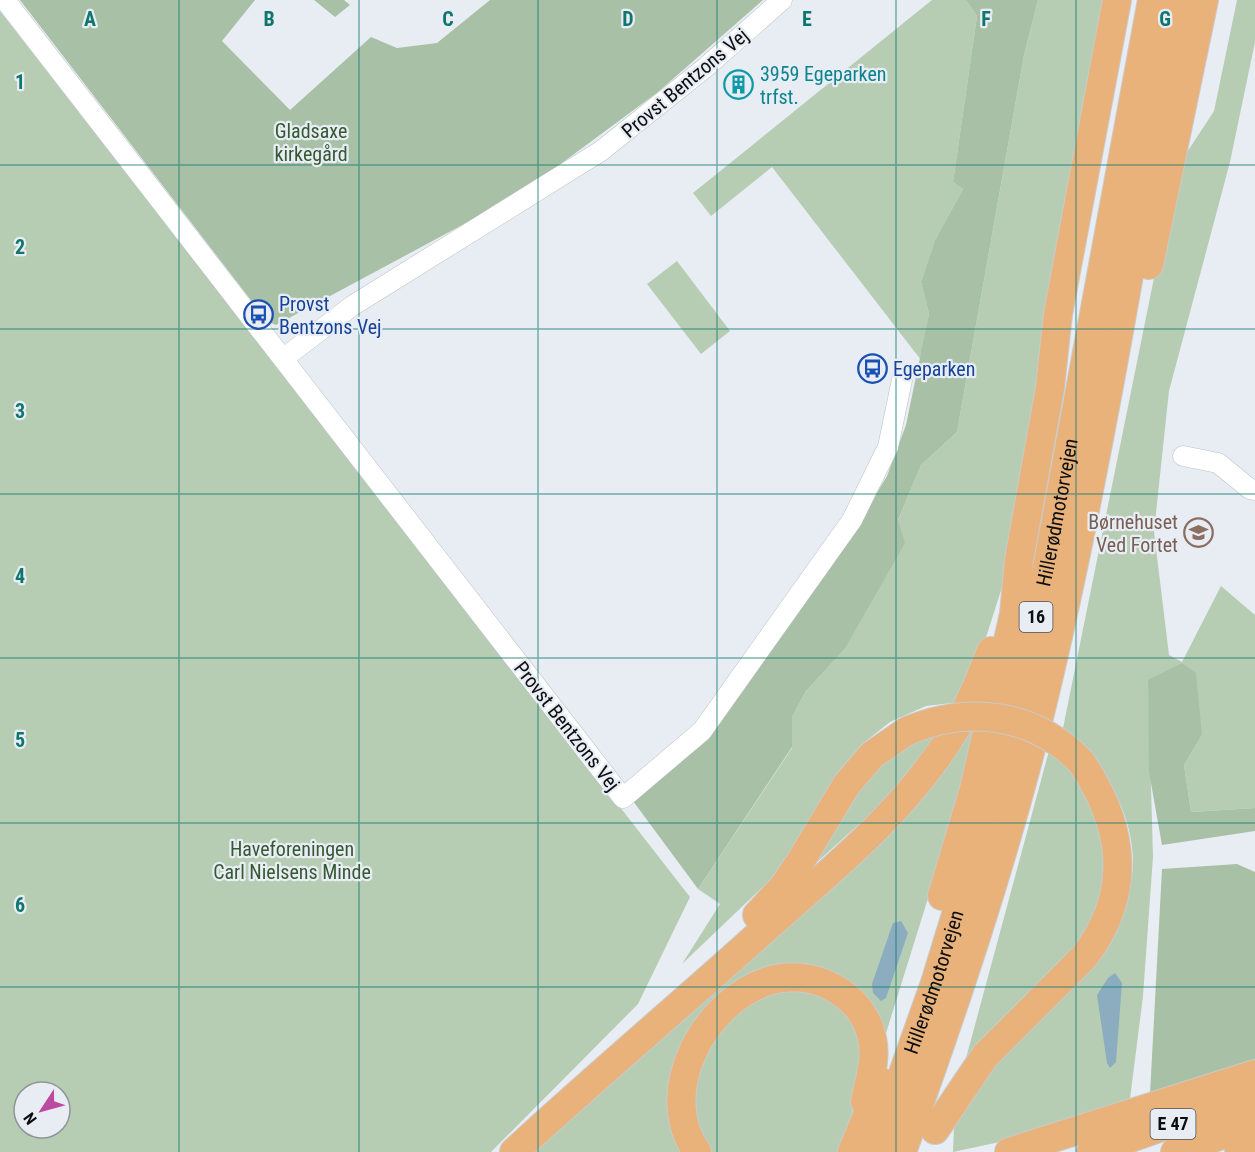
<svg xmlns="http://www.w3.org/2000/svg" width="1255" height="1152" font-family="'Roboto Condensed',sans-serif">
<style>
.green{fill:#b6cdb4;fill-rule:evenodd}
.forest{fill:#a8c0a5}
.water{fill:#8badbf}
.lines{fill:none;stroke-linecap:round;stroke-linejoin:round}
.minor-casing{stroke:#bcc1c7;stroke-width:21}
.highway-casing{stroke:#cacaca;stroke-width:30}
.minor{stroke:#fff;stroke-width:20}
.highway{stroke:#e9b27b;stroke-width:28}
.highway-bridge-casing{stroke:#cacaca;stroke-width:30;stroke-linecap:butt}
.highway-bridge{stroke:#e9b27b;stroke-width:28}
.grid{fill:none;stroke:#0f766e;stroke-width:1.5;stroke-opacity:0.55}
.labels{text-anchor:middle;stroke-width:4.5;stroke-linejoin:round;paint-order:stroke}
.shield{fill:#e8edf4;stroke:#4e5154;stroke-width:1.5}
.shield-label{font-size:18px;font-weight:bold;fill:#0c0e10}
.culture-label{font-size:20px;fill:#0d838f;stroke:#e8edf4;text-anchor:start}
.street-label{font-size:20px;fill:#0c0e10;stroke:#e8edf4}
.park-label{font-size:20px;fill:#355932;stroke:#e8edf4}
.transit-label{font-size:20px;fill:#164399;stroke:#e8edf4;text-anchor:start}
.education-label{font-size:20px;fill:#785e54;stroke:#e8edf4;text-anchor:end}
.grid-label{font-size:20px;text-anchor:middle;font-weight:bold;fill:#0f766e;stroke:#e8edf4;stroke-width:4.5;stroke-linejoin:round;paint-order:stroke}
</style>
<rect width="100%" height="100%" fill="#e8edf4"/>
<path class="green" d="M932 0H966L977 16 953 182 963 189 935 240 921 282 929 314 921 360 772 167 711 216 693 193Z
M1038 0H1106L1004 581 981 653 960 702 926 706 890 722 861 745 836 774 793 850 768 882 682 964 720 904 698 889 792 748V717L806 691 844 650 921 465 957 432 1024 55Z
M1237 0H1255V42L1230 162 1169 391 1154 532 1169 655 1182 662 1221 586 1255 615V808L1191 812 1184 765 1202 735 1148 680 1153 857 1143 996 1130 1099 1036 1134 953 1152 954 1126 984 1072 1127 899C1129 888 1133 875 1133 863 1133 810 1102 762 1063 728L1176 169 1214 111Z
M0 11 690 897 638 1004 491 1152H0ZM24 1092H60V1128H24Z
M677 261 730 331 701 354 647 284Z
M968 722H983L882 1046 808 968 682 1047 667 1094 676 1139 685 1152H525Z
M946 723 919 770 796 881 872 758Z
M1050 747 1106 814 1110 907 962 1073Z
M785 981 846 1008 863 1038 865 1074 839 1152H710L696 1130 690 1096 697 1058 723 1019Z"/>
<path class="forest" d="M20 0H255L222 41 290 110 371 37 397 48 437 43 490 0H763L658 92 520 194 276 325 267 321Z
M314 0H344L350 5 335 17Z
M966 0H1038L1024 55 957 432 921 465 898 520 905 543 844 650 806 691 792 717V747L698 889 633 801 850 538 887 476 906 425 929 314 921 282 935 240 963 189 953 182 977 16Z
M1182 663 1196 673 1202 735 1184 765 1191 812 1255 808V831L1162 845 1149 772 1148 680Z
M1237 864 1255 872V1059L1150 1094 1162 869Z"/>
<path class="water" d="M901 921 908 933 886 998 881 1001 873 993 872 984 893 923Z
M1115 973 1122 983 1116 1062 1110 1068 1107 1063 1097 995 1108 978Z"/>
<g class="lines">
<defs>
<path id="minor" d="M5 0 623 798 702 731 852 520 888 447 903 375
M284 358 352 306 601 151 706 67 782 0
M1183 456 1218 463 1250 489 1255 490"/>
<g id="highway">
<path d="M1149 265 1204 0"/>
<path d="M942 896 974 789 1014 614 1019 560 1050 388 1058 314 1117 0"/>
<path d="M757 915 783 887 800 862 847 784 872 755 907 731"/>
<path d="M935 1130 985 1056 1084 957C1133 893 1125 827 1081 762"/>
<path d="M514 1152C593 1079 675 1010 755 938 825 875 903 815 953 733 969 707 980 679 991 651"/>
<path d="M697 1152C655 1092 704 1002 768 981 811 967 863 993 872 1038 877 1059 869 1081 865 1102"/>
<path d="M852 1152 881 1082"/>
<path id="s1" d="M875 1152 935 983 977 846 1019 695 1048 563 1152 0"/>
<path d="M902 1152C956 1003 1007 851 1044 697 1099 467 1136 232 1177 0"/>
<path d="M1009 1152 1255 1074"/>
<path d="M1091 1152 1255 1094"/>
<path d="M1175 1152 1255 1123"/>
<path d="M1239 1152 1255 1147"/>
</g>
</defs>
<use href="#minor" class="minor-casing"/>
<use href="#highway" class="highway-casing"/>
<use href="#minor" class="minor"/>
<use href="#highway" class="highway"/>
<defs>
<path id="highway-bridge" d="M907 731C968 705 1034 713 1081 762"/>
</defs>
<use href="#highway-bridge" class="highway-bridge-casing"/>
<use href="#highway-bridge" class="highway-bridge"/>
</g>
<path class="grid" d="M179 0V1152M359 0V1152M538 0V1152M717 0V1152M896 0V1152M1076 0V1152M0 165H1255M0 329H1255M0 494H1255M0 658H1255M0 823H1255M0 987H1255"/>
<defs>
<symbol id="building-ring" viewBox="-11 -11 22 22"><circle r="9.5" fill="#e8edf4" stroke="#0f9aa8" stroke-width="1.5"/><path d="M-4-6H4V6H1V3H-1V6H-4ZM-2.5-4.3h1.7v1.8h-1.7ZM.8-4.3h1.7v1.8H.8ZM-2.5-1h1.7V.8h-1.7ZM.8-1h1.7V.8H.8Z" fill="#0f9aa8"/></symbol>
<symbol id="bus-ring" viewBox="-11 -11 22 22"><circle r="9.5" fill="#e8edf4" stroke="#1a4fb4" stroke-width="1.5"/><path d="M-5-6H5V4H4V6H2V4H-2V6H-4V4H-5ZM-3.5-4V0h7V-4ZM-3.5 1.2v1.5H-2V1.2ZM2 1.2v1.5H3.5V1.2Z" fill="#1a4fb4"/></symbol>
<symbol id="school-ring" viewBox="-11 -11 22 22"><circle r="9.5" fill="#e8edf4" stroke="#8d6e63" stroke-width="1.5"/><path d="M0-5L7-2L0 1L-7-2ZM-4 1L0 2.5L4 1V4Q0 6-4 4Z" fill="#8d6e63"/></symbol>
</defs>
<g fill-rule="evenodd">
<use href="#building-ring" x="722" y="68" width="33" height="33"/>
<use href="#bus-ring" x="242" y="298" width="33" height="33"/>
<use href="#bus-ring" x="856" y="352" width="33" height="33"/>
<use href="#school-ring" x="1182" y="516" width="33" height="33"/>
</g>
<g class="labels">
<g class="shield">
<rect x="1019.5" y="602" width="33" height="30" rx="4.5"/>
<rect x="1150.5" y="1109" width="45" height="30" rx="4.5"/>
</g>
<g class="shield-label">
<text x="1036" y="623">16</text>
<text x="1173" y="1130">E 47</text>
</g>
<g class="culture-label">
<text x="760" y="81">3959 Egeparken<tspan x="760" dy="23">trfst.</tspan></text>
</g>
<g class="street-label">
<text transform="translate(685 83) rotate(-40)" y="7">Provst Bentzons Vej</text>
<text dy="7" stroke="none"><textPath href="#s1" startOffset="666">Hillerødmotorvejen</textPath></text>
<text transform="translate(567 726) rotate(52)" y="7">Provst Bentzons Vej</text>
<text dy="7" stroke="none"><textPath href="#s1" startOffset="180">Hillerødmotorvejen</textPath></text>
</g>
<g class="park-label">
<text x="311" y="138">Gladsaxe<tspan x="311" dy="23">kirkegård</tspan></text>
<text x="292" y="856">Haveforeningen<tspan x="292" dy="23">Carl Nielsens Minde</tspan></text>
</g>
<g class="transit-label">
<text x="279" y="311">Provst<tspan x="279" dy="23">Bentzons Vej</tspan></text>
<text x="893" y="376">Egeparken</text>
</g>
<g class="education-label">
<text x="1178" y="529">Børnehuset<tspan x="1178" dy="23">Ved Fortet</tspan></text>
</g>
</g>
<g class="grid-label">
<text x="90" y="26">A</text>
<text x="269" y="26">B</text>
<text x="448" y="26">C</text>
<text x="628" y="26">D</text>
<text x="807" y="26">E</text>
<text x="986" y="26">F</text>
<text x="1165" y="26">G</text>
<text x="20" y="89">1</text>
<text x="20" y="254">2</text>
<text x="20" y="418">3</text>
<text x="20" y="583">4</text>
<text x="20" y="747">5</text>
<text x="20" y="912">6</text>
</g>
<g transform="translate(42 1110) rotate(234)"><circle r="28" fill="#e8edf4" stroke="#909499" stroke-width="1.5"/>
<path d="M0-4.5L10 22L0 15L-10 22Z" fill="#be49a0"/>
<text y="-9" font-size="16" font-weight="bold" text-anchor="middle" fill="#0c0e10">N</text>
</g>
</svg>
